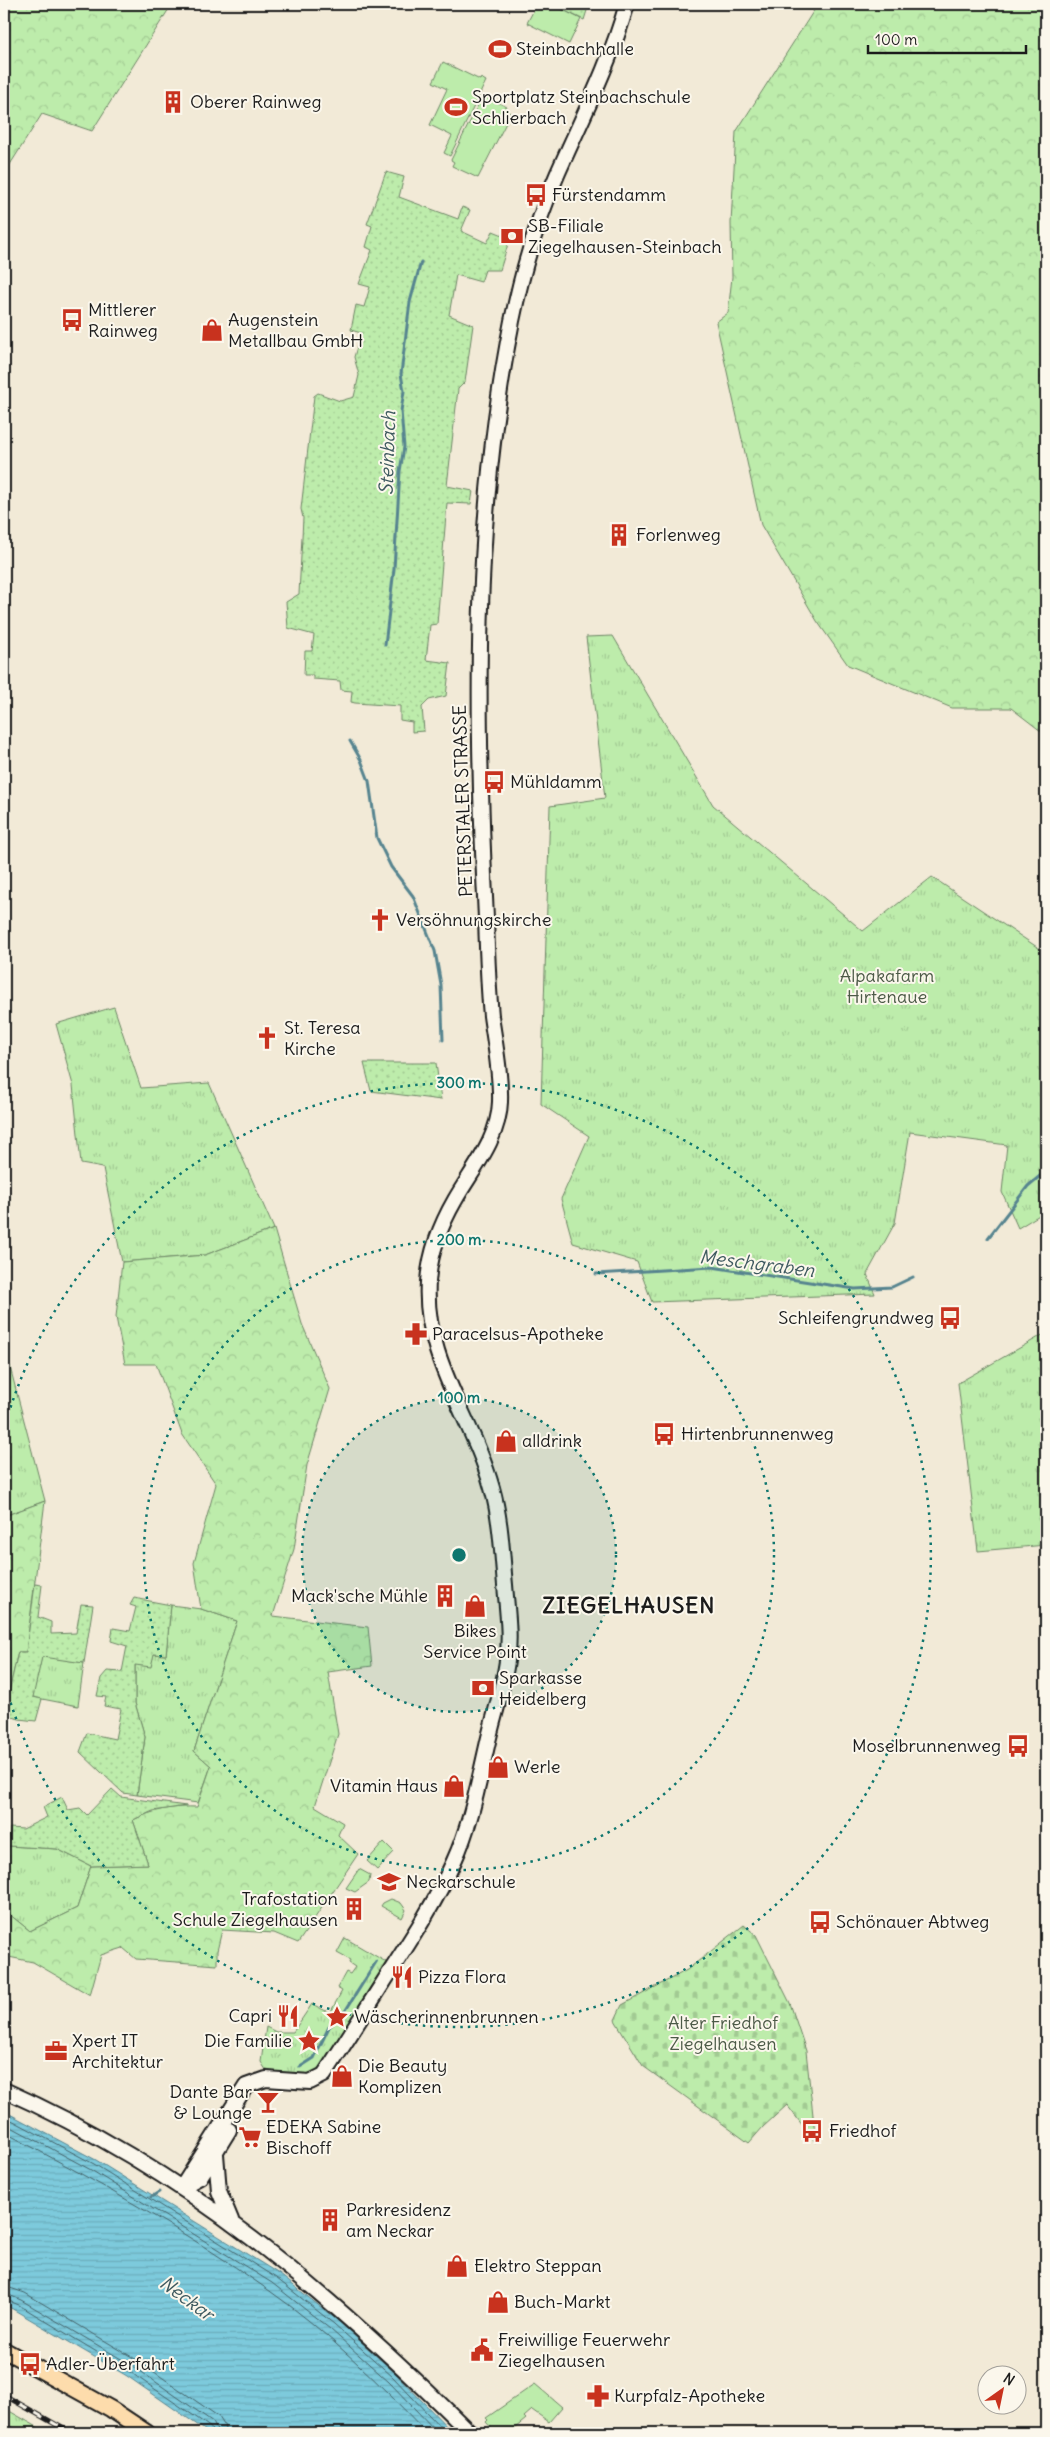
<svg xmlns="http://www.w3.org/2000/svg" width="1050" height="2437" font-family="Delius,sans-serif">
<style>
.grass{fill:url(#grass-tufts);stroke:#6c8464}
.forest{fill:url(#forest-crowns);stroke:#6c8464}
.cemetery{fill:url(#cemetery-stones);stroke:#6c8464}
.park{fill:#bdecab;stroke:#6c8464}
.garden{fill:url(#garden-dots);stroke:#6c8464}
.water{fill:url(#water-rules);stroke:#56848f}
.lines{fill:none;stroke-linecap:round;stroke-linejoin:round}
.shore{stroke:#436269;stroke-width:1}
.stream{stroke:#56848f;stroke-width:3}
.secondary-casing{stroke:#1c1c1c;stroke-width:18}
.primary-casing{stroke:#1c1c1c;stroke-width:19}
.secondary{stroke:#fbf7ec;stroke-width:14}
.primary{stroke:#fddcac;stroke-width:15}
.rail-casing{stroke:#1c1c1c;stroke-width:5}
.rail{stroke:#fbf7ec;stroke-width:3;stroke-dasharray:9;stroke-linecap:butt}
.ring{fill:none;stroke:#0f766e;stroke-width:2.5;stroke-dasharray:2.5 5}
.labels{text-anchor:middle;stroke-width:4;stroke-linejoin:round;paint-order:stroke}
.poi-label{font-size:18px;fill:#1c1c1c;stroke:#fbf7ec;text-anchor:start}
.street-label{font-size:18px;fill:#1c1c1c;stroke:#fbf7ec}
.park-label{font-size:18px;fill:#4c5a47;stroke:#fbf7ec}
.water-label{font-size:19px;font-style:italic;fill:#3e595f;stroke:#fbf7ec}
.district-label{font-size:22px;font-weight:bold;letter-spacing:1px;fill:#1c1c1c;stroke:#fbf7ec}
.centre{fill:#0f766e;stroke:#fbf7ec;stroke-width:2.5}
.ring-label{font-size:15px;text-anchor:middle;font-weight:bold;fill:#0f766e;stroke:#fbf7ec;stroke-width:4;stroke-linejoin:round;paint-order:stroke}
</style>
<defs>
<pattern id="grass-tufts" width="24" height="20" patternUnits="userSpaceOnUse" patternTransform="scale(1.25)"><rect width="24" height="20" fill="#bdecab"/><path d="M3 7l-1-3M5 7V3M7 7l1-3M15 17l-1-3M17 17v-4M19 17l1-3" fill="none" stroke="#a2ca93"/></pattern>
<pattern id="forest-crowns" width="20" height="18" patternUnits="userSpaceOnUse" patternTransform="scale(1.25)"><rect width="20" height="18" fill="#bdecab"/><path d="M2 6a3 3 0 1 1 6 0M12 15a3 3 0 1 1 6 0" fill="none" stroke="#a2ca93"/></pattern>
<pattern id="cemetery-stones" width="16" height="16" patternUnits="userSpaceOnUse" patternTransform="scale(1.25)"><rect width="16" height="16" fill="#bdecab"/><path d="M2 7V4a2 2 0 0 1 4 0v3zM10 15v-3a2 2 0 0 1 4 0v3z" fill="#a2ca93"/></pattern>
<pattern id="garden-dots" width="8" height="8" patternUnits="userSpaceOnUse" patternTransform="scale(1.25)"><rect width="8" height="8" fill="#bdecab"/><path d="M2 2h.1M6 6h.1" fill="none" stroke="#a2ca93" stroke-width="1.8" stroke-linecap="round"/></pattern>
<pattern id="water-rules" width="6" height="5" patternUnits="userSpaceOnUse" patternTransform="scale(1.25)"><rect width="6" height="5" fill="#7dcadc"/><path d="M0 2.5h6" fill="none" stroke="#6badbc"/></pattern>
</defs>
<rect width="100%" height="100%" fill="#f2ead7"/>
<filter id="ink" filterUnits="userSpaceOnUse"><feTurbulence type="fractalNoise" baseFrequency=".02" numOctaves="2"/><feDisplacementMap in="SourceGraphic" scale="10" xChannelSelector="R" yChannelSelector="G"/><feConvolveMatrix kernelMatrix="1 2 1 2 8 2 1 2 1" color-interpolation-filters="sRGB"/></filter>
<g filter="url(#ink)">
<path class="grass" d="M613 636 713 805 863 931 932 877 1046 953V1211L1018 1228 1002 1192 1007 1145 910 1132 895 1223 867 1274 875 1294 652 1302 637 1262 573 1243 561 1199 589 1136 541 1104 550 806 605 798 586 637Z
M114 1007 141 1088 209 1083 274 1229 205 1255 122 1262 103 1168 81 1164 73 1085 56 1024Z
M1046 1333V1545L978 1551 958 1383Z
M4 1344 45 1501 4 1516Z
M171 1605 201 1609 237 1621 194 1751 211 1766 198 1803 137 1795 145 1737 135 1703V1665L154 1654 166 1655Z
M42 1656 84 1663 78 1706 32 1697Z
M9 1846 57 1849 91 1866 77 1908 30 1931 4 1910Z
M345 1938 386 1962 319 2071 302 2076 266 2070 261 2062 266 2027 276 2032H293L312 2004 330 2013 342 1991 337 1988 346 1972 350 1974 355 1967 349 1963 350 1960 337 1953Z
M4 2408 48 2433H22L4 2422Z"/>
<path class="forest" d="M4 4H172L92 131 42 114 4 174Z
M818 4H1046V735L1011 708H952L848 665 817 621 761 525 716 322 728 313 732 277 731 223 736 132Z
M274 1229 302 1324 330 1389 307 1465 294 1549 273 1616 368 1627 372 1666 328 1672 338 1734 315 1806 343 1823 338 1835 358 1854 298 1943 274 1933 222 1930 217 1951V1965L136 1959 123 1948 101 1955 90 1995 33 1962 4 1956V1910L30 1931 77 1908 91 1866 148 1864 133 1820C153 1810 174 1806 197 1807L211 1766 194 1751 237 1621 201 1609 194 1563 216 1484 182 1434 156 1364H125L116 1317 122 1262 205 1255Z
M45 1501 26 1652H18L4 1714V1516Z"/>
<path class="cemetery" d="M744 1925 756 1935 790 2003 806 2051 816 2143 787 2105 763 2127 749 2143 643 2066 615 2020 622 2005 687 1970Z"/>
<path class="park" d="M537 4H551L581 19 569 44 527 23Z
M443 62 480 80 481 78 486 81 450 156 444 153 452 136 430 125 447 89 433 82Z
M483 95 507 107 510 115 478 178 452 166 454 162 451 160Z
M384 1842 394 1852 377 1870 367 1861Z
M359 1869 370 1875 369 1882 355 1892 346 1888Z
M391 1899 401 1903 406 1910 402 1918 381 1906 383 1903Z
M535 2384 562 2407 549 2422 532 2410 524 2417 526 2419 509 2433H496L486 2422 488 2420 486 2418Z"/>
<path class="garden" d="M556 4H589L584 20 555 6Z
M386 172 404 177 399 197 458 219 462 207 470 210 461 231 487 243 493 231 508 237V244L500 270H485L481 282 456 275 449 315 473 325 465 382 458 389 447 486 473 491 471 504 447 503 437 624 430 625 426 660 450 663 446 696 429 700 422 707 424 731 412 732V722L400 720V706L355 703 351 702 352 691 341 690 340 681 313 679V675H304L305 651H312L314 635 288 628 286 602 299 594 303 518 301 509 314 396 318 393 340 401 354 397 359 375 354 357 361 333 351 330 356 305 364 307 370 287 359 284 372 250 366 247 372 226 367 224Z
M364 1063H436L441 1100 371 1091Z
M35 1584 42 1585 38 1617 51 1622V1634L76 1633 81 1604 93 1605 84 1663 42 1657 33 1697 42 1699 36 1721 19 1719 4 1714 18 1652H26Z
M134 1598 171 1605 166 1655 154 1654 151 1667 135 1665V1703L145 1737 137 1795 123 1793 80 1752 87 1733 115 1739 121 1709 104 1706 106 1697 97 1696 101 1678 107 1671 122 1672 127 1646 111 1641 113 1628 130 1631 136 1607 130 1605Z
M112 1789 121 1797 186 1806 153 1811 133 1820 148 1864 91 1866 57 1849 9 1846 10 1828 23 1829 47 1817 43 1807 62 1797 68 1810 80 1808 87 1815Z"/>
<path class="water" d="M4 2111 96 2160 279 2274 337 2320 396 2374 453 2433H209L127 2376 4 2304Z"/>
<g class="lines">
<path class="shore" d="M4 2116 94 2164 276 2278 334 2324 393 2377 446 2433
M4 2123 91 2170 272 2283 330 2329 389 2382 438 2433
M4 2132C94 2180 184 2230 267 2289 326 2330 378 2382 427 2433
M4 2286 25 2293 137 2360 219 2417 224 2425 226 2433
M4 2293 21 2300 133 2366 213 2422 218 2433
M4 2299 19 2305 130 2372 200 2420 211 2428 212 2433"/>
<path class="stream" d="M385 645 394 569 400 471 404 447 401 411 404 391 401 374 410 302 421 262
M350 741 361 760 369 781 377 838 391 867 413 896 435 951 441 985 443 1040
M988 1238 1028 1186 1046 1171
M596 1274 712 1267 855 1289 892 1287 913 1277
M300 2067 314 2058 329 2027 344 2013 376 1962
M151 2197 159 2192"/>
<defs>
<path id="secondary" d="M4 2090C189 2172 328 2292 470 2433
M216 2154 219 2191 231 2220
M182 2187 246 2086 266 2079 310 2082 324 2075C344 2045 363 2014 383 1983 408 1944 435 1904 454 1861 471 1824 478 1785 487 1746 493 1718 503 1690 507 1661 511 1637 507 1610 505 1585 502 1553 501 1520 492 1488 473 1418 423 1359 428 1282 430 1252 440 1226 455 1200 472 1170 499 1139 500 1102 501 1074 495 1044 491 1016 488 983 487 950 486 918 476 720 473 515 512 321 522 272 537 221 557 175 582 118 610 64 627 4
M182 2187 200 2177 229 2130"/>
<path id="primary" d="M4 2350 111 2409 147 2433"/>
</defs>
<use href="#secondary" class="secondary-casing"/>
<use href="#primary" class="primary-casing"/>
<use href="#secondary" class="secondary"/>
<use href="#primary" class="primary"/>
<defs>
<path id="rail" d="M4 2395 71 2433"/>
</defs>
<use href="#rail" class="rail-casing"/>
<use href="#rail" class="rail"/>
</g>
</g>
<circle cx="459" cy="1555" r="157" fill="#0f766e" fill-opacity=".12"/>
<g class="ring">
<circle cx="459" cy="1555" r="157"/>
<circle cx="459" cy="1555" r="315"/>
<path d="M4 1429A472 472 0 1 1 4 1681"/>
</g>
<defs>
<symbol id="stadium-bare" viewBox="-9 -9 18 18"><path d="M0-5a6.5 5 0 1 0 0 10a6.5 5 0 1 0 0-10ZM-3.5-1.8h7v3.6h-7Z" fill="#c8321e" stroke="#fbf7ec" stroke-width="2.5" paint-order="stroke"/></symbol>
<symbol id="building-bare" viewBox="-9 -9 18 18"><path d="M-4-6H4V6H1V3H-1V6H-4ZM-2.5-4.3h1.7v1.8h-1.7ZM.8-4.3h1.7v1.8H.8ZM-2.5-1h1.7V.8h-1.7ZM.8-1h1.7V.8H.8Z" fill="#c8321e" stroke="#fbf7ec" stroke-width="2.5" paint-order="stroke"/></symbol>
<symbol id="bus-bare" viewBox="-9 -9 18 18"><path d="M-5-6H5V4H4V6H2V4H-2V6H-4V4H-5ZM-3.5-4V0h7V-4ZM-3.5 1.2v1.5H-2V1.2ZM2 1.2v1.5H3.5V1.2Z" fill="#c8321e" stroke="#fbf7ec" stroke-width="2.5" paint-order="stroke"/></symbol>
<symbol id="bank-bare" viewBox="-9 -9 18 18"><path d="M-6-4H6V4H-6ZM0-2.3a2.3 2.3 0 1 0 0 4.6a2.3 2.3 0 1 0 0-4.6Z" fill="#c8321e" stroke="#fbf7ec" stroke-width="2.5" paint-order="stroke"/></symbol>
<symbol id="shop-bare" viewBox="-9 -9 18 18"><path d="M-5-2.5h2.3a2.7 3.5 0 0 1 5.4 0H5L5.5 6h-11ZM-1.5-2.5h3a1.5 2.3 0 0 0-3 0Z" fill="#c8321e" stroke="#fbf7ec" stroke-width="2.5" paint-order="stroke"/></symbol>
<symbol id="church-bare" viewBox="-9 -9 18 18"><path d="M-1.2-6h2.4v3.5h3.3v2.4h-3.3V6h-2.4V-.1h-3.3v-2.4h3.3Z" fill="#c8321e" stroke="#fbf7ec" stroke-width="2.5" paint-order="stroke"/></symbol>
<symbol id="pharmacy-bare" viewBox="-9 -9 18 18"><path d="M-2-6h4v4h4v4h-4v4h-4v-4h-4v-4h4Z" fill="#c8321e" stroke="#fbf7ec" stroke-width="2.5" paint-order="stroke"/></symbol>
<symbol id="school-bare" viewBox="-9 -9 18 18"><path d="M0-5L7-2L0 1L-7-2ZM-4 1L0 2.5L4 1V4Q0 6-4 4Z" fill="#c8321e" stroke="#fbf7ec" stroke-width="2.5" paint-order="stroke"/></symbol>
<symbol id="restaurant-bare" viewBox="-9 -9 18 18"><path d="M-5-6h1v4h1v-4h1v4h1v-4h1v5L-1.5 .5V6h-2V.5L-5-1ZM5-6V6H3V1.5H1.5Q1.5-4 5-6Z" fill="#c8321e" stroke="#fbf7ec" stroke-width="2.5" paint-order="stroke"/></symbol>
<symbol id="sight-bare" viewBox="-9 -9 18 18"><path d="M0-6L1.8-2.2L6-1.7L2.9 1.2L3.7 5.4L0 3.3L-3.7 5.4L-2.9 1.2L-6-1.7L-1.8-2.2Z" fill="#c8321e" stroke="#fbf7ec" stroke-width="2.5" paint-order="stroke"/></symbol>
<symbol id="office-bare" viewBox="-9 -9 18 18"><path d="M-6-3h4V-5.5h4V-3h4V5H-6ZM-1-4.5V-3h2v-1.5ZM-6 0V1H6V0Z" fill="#c8321e" stroke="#fbf7ec" stroke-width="2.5" paint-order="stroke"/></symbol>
<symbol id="bar-bare" viewBox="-9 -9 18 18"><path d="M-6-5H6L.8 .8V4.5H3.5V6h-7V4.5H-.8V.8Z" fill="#c8321e" stroke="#fbf7ec" stroke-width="2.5" paint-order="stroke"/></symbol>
<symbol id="supermarket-bare" viewBox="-9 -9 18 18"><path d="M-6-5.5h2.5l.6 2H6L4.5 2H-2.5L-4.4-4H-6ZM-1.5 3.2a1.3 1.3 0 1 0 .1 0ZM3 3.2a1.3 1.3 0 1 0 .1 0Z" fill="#c8321e" stroke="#fbf7ec" stroke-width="2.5" paint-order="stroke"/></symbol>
<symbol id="civic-bare" viewBox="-9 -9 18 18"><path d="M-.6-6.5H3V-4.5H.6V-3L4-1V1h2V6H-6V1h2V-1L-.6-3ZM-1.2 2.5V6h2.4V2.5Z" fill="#c8321e" stroke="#fbf7ec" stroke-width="2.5" paint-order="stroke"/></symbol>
</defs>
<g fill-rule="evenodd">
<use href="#stadium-bare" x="484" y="33" width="32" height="32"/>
<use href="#building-bare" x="157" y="86" width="32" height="32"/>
<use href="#stadium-bare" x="440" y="91" width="32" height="32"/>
<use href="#bus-bare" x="520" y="179" width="32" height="32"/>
<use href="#bank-bare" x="496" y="220" width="32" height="32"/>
<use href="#bus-bare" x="56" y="304" width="32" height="32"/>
<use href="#shop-bare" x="196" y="314" width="32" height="32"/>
<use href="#building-bare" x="603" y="519" width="32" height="32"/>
<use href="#bus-bare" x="478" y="766" width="32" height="32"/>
<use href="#church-bare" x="364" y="904" width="32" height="32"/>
<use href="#church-bare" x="251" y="1022" width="32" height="32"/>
<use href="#bus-bare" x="934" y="1302" width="32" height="32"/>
<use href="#pharmacy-bare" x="400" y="1318" width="32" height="32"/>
<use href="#bus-bare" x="648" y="1418" width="32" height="32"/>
<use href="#shop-bare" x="490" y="1425" width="32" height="32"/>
<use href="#building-bare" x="429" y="1580" width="32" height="32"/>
<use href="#shop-bare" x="459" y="1590" width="32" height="32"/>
<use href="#bank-bare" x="467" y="1672" width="32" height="32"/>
<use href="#bus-bare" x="1002" y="1730" width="32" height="32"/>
<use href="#shop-bare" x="482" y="1751" width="32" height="32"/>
<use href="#shop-bare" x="438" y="1770" width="32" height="32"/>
<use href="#school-bare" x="373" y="1866" width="32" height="32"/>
<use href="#building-bare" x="338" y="1893" width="32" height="32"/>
<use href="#bus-bare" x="804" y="1906" width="32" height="32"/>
<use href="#restaurant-bare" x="386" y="1961" width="32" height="32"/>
<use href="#restaurant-bare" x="272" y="2000" width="32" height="32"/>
<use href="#sight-bare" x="321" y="2001" width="32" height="32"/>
<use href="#sight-bare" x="293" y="2025" width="32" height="32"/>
<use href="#office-bare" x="40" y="2035" width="32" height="32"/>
<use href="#shop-bare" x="326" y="2060" width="32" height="32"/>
<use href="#bar-bare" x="252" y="2086" width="32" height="32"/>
<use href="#bus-bare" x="796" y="2115" width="32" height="32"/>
<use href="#supermarket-bare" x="234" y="2121" width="32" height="32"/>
<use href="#building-bare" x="314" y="2204" width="32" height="32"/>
<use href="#shop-bare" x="441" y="2250" width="32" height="32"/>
<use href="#shop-bare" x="482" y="2286" width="32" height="32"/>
<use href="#civic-bare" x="466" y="2334" width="32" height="32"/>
<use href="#bus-bare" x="14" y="2348" width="32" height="32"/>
<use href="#pharmacy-bare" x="582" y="2380" width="32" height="32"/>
</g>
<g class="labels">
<g class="poi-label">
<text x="516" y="55">Steinbachhalle</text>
<text x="472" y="103">Sportplatz Steinbachschule<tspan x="472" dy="21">Schlierbach</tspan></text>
<text x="190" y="108">Oberer Rainweg</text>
<text x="552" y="201">Fürstendamm</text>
<text x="528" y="232">SB-Filiale<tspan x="528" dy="21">Ziegelhausen-Steinbach</tspan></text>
<text x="88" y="316">Mittlerer<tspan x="88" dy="21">Rainweg</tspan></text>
<text x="228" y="326">Augenstein<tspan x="228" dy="21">Metallbau GmbH</tspan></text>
<text x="636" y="541">Forlenweg</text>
<text x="510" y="788">Mühldamm</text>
<text x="396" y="926">Versöhnungskirche</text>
<text x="284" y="1034">St. Teresa<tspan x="284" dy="21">Kirche</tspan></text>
<text x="934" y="1324" text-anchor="end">Schleifengrundweg</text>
<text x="432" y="1340">Paracelsus-Apotheke</text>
<text x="681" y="1440">Hirtenbrunnenweg</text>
<text x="522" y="1447">alldrink</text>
<text x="428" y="1602" text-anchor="end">Mack'sche Mühle</text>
<text x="475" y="1637" text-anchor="middle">Bikes<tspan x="475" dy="21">Service Point</tspan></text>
<text x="499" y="1684">Sparkasse<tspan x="499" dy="21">Heidelberg</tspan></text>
<text x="1001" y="1752" text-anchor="end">Moselbrunnenweg</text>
<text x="514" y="1773">Werle</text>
<text x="438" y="1792" text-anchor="end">Vitamin Haus</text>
<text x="406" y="1888">Neckarschule</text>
<text x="338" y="1905" text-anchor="end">Trafostation<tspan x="338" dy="21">Schule Ziegelhausen</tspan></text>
<text x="836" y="1928">Schönauer Abtweg</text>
<text x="418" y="1983">Pizza Flora</text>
<text x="272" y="2022" text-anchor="end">Capri</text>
<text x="354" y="2023">Wäscherinnenbrunnen</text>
<text x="72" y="2047">Xpert IT<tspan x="72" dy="21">Architektur</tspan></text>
<text x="292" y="2047" text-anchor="end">Die Familie</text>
<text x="358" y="2072">Die Beauty<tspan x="358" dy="21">Komplizen</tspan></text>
<text x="252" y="2098" text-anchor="end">Dante Bar<tspan x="252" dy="21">&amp; Lounge</tspan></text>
<text x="266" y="2133">EDEKA Sabine<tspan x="266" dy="21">Bischoff</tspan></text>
<text x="829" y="2137">Friedhof</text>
<text x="346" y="2216">Parkresidenz<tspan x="346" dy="21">am Neckar</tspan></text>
<text x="474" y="2272">Elektro Steppan</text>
<text x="514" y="2308">Buch-Markt</text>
<text x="498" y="2346">Freiwillige Feuerwehr<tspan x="498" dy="21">Ziegelhausen</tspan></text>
<text x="46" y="2370">Adler-Überfahrt</text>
<text x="614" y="2402">Kurpfalz-Apotheke</text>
</g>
<g class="street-label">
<text transform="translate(463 801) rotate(-92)" y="6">PETERSTALER STRASSE</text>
</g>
<g class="park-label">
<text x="887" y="982">Alpakafarm<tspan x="887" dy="21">Hirtenaue</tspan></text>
<text x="723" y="2029">Alter Friedhof<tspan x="723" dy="21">Ziegelhausen</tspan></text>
</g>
<g class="water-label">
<text transform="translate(387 453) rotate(-88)" y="7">Steinbach</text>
<text transform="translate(757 1263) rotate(7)" y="7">Meschgraben</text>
<text transform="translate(187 2298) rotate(36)" y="7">Neckar</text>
</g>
<g class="district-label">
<text x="629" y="1613">ZIEGELHAUSEN</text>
</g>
</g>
<circle cx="459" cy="1555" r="8" class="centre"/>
<g class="ring-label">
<text x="459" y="1088">300 m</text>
<text x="459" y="1245">200 m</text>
<text x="459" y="1403">100 m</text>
</g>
<rect width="1050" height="2437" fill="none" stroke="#fbf7ec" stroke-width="20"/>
<rect x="10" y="10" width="1030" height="2417" fill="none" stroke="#1c1c1c" stroke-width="2" filter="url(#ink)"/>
<g transform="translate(1002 2390) rotate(33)"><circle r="24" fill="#fbf7ec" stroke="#a29f99"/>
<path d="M0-4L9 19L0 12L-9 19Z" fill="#c8321e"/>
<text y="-8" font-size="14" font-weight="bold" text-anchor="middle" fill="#1c1c1c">N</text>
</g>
<path d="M868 45v8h158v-8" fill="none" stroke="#1c1c1c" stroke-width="2.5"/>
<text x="875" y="45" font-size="15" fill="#1c1c1c" stroke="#fbf7ec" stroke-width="4" paint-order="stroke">100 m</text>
</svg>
